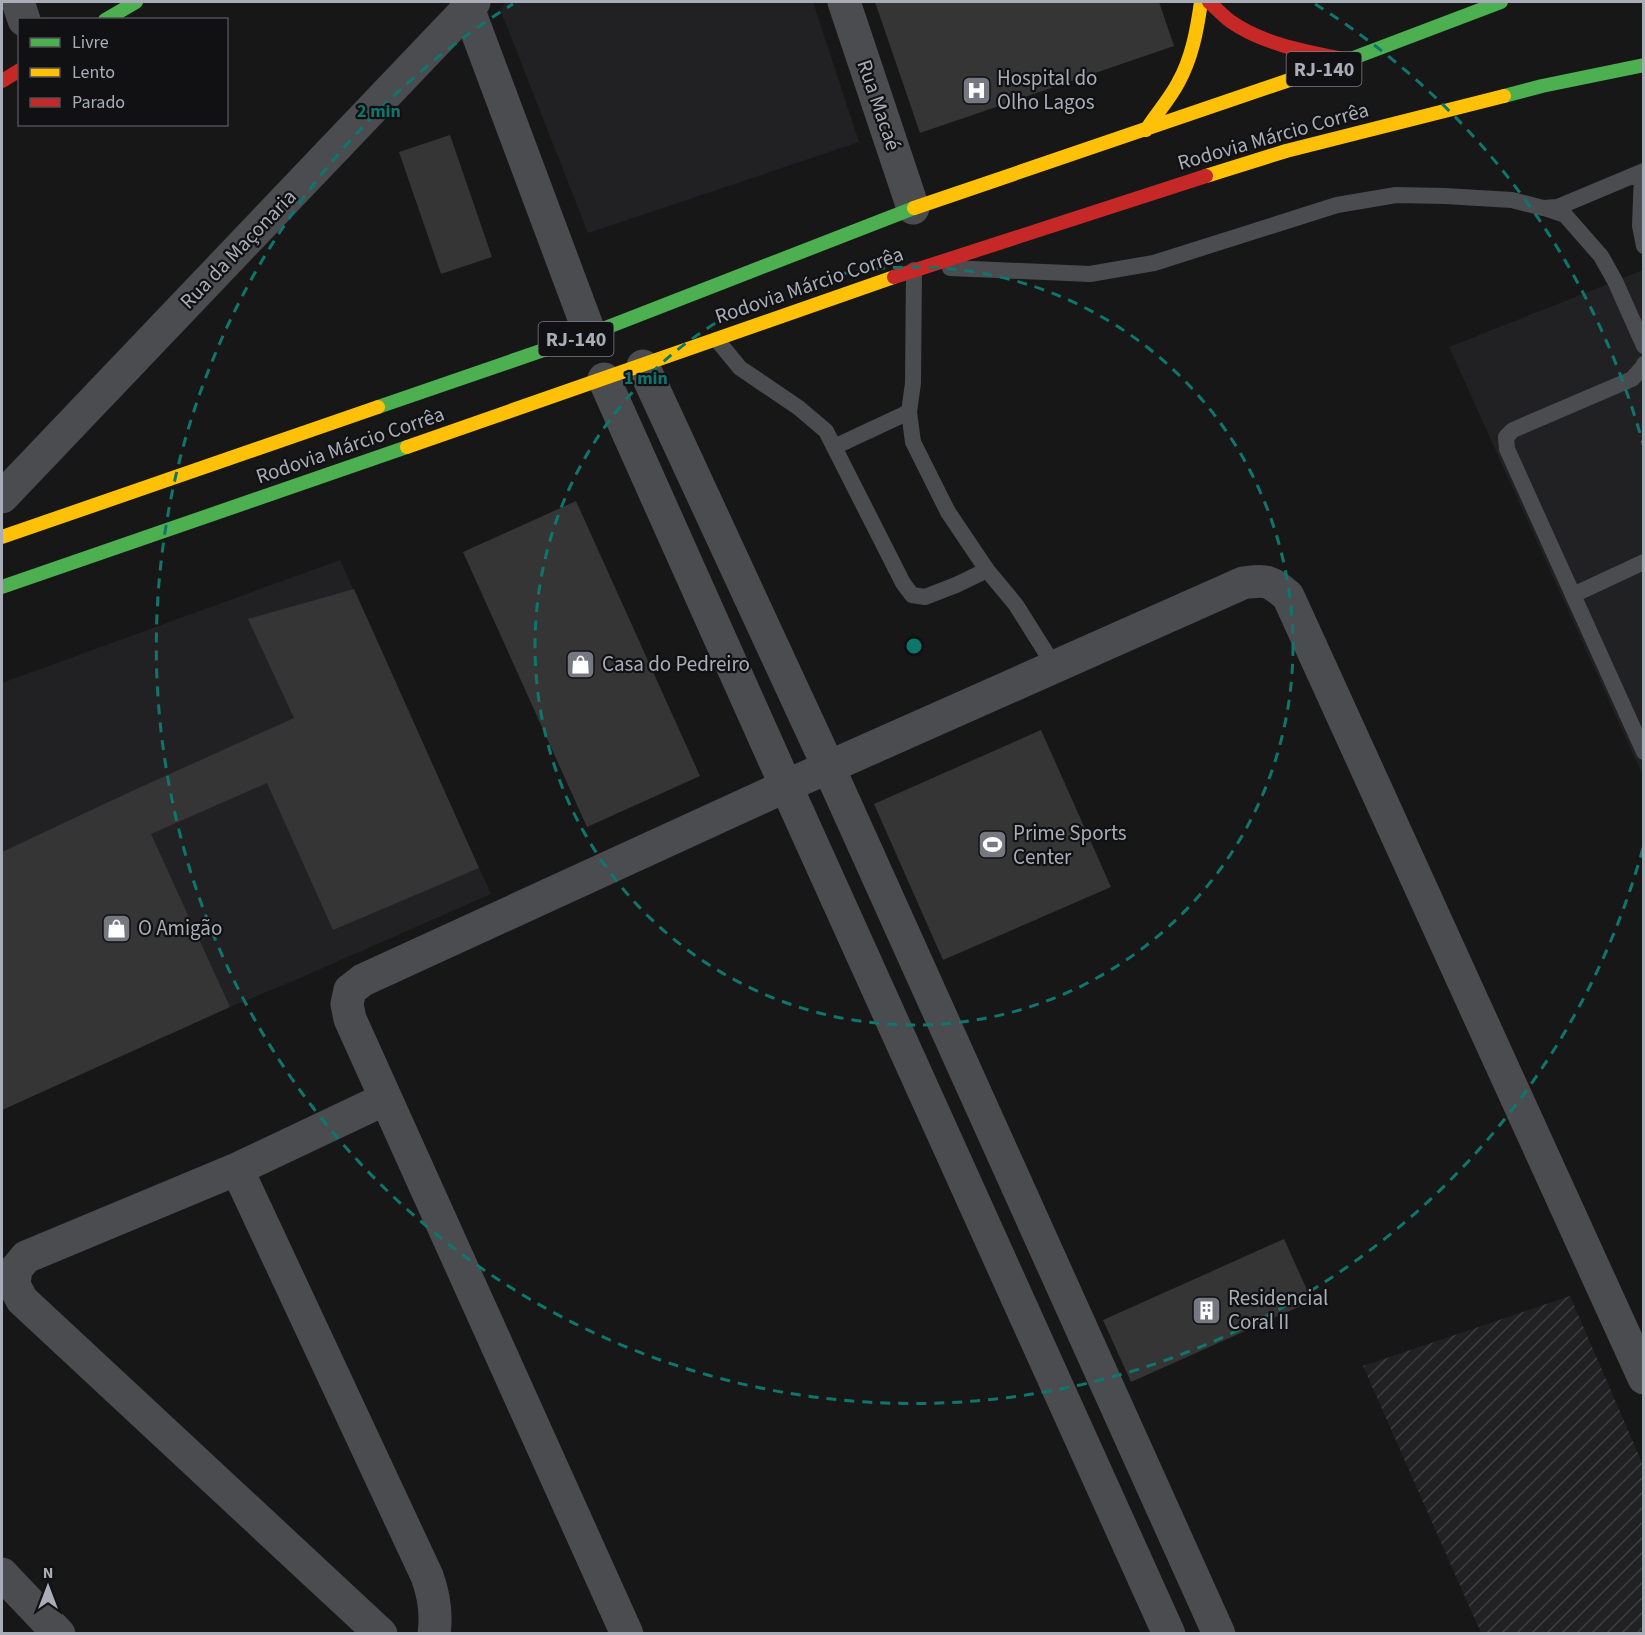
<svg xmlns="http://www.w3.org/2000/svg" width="1645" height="1635" font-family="'Source Sans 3',sans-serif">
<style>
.built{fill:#212123}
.industrial{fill:url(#industrial-furrows)}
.building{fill:#353536}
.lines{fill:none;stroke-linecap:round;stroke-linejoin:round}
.lane{stroke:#4b4c50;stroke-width:16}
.street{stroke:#4b4c50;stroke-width:33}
.fast{stroke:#4caf50;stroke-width:14}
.slow{stroke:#ffc107;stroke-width:14}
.jam{stroke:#c62828;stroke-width:14}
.ring{fill:none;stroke:#0f766e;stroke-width:3;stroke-dasharray:10 8}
.labels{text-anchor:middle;stroke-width:4.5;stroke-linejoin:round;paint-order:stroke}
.shield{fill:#111113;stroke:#7b7e86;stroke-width:1.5}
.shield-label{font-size:20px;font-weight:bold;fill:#a8adb8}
.poi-label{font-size:21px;fill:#a8adb8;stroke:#111113;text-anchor:start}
.street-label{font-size:21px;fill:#a8adb8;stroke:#111113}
.centre{fill:#0f766e;stroke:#111113;stroke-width:3}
.ring-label{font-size:18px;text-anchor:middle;font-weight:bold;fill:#0f766e;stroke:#111113;stroke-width:4.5;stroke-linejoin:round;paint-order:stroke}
</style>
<defs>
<pattern id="industrial-furrows" width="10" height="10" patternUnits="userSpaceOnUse" patternTransform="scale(1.5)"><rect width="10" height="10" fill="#212123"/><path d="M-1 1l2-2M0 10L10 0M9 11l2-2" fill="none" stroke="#3e3f41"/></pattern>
</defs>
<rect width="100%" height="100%" fill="#171717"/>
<path class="built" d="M506 2H813L859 142 588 233 500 9Z
M1643 270V776L1449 347Z
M340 560 491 894 300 978 230 1007 2 1110V683Z"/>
<path class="industrial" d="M1570 1296 1643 1465V1633H1481L1363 1366Z"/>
<path class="building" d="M875 2H1159L1174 46 920 133Z
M450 135 492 257 441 274 399 152Z
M576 501 700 776 587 827 463 552Z
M354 589 479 868 333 930 267 783 151 834 230 1007 2 1110V852L132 791 294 718 248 619Z
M1041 730 1111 887 943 960 874 804Z
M1284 1239 1312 1301 1131 1382 1103 1320Z"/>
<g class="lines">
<path class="lane" d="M1642 172 1640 226 1644 246
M1547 209 1565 215 1601 256 1615 281 1644 346
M950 268 1090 274 1154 263 1337 205 1396 195 1445 196 1512 200 1543 208 1558 207 1644 171
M914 270 913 383 909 412 913 442 948 512 987 570
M717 340 740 368 799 408 826 431 903 583 912 595 925 597 956 585 987 570 1016 605 1055 667
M1644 364 1643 367 1632 379 1513 430 1506 437 1507 449 1644 752
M834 447 909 412
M1573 595 1644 562"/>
<path class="street" d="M18 2 24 20
M844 2 913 208
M468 8 590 334
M643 366 829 768 1219 1634
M604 379 786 786 1169 1634
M2 497 474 2
M237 1169 427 1576C434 1595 437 1613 434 1634
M2 1574 59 1634
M381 1634 22 1300 14 1285 16 1269 26 1257 237 1169 385 1099
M627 1634 350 1019 347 1004 350 990 363 980 786 786 1243 583C1267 579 1270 581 1288 596L1644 1378"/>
<path class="fast" d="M105 20 136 2
M1304 75 1348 60 1501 2
M1504 96 1542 86 1644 65
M378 407 590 334 914 208
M2 587 407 447"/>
<path class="slow" d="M1146 130C1156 114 1169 100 1178 83 1192 58 1197 30 1201 2
M1206 176 1286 151 1504 96
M914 208 1304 75
M407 447 894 277
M2 537 378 407"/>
<path class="jam" d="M1209 2C1216 8 1222 15 1230 21 1264 45 1308 52 1348 60
M2 81 20 70
M894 277 1206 176"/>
</g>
<g class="ring">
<circle cx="914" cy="646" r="379"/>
<path d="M1643 848A757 757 0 1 1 513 4M1315 4A757 757 0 0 1 1643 444"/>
</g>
<defs>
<symbol id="hospital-square" viewBox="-11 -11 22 22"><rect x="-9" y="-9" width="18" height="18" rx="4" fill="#757880" stroke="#111113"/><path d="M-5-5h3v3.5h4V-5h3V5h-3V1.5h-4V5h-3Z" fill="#fff"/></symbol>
<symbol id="shop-square" viewBox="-11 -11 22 22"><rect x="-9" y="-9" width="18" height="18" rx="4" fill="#757880" stroke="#111113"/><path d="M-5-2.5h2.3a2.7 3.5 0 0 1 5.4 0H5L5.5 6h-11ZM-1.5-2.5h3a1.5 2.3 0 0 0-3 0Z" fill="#fff"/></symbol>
<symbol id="stadium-square" viewBox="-11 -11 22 22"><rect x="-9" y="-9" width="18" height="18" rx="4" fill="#757880" stroke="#111113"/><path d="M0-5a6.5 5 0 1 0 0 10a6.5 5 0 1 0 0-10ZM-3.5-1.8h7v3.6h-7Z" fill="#fff"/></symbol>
<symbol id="building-square" viewBox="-11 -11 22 22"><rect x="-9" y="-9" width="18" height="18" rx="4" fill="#757880" stroke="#111113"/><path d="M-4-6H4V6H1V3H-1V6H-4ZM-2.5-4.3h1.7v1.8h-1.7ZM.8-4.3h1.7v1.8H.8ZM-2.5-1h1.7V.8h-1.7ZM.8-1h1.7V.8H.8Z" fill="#fff"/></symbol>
</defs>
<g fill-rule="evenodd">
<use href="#hospital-square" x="960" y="74" width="33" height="33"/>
<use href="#shop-square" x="564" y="648" width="33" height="33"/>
<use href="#stadium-square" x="976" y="828" width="33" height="33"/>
<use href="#shop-square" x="100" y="912" width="33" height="33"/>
<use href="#building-square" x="1190" y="1294" width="33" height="33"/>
</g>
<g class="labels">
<g class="shield">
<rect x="1286.5" y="52" width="75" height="34" rx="4.5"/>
<rect x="538.5" y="322" width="75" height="34" rx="4.5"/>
</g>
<g class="shield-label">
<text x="1324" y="76">RJ-140</text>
<text x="576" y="346">RJ-140</text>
</g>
<g class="poi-label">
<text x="997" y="85">Hospital do<tspan x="997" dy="24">Olho Lagos</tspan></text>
<text x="602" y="671">Casa do Pedreiro</text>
<text x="1013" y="840">Prime Sports<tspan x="1013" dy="24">Center</tspan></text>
<text x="138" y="935">O Amigão</text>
<text x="1228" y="1305">Residencial<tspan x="1228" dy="24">Coral II</tspan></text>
</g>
<g class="street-label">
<text transform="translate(879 105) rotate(71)" y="7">Rua Macaé</text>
<text transform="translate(1273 136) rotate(-16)" y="7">Rodovia Márcio Corrêa</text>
<text transform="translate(238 249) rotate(-46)" y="7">Rua da Maçonaria</text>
<text transform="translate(809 285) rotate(-19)" y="7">Rodovia Márcio Corrêa</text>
<text transform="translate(350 445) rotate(-19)" y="7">Rodovia Márcio Corrêa</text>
</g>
</g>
<circle cx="914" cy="646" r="9" class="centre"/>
<g class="ring-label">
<text x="379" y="117">2 min</text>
<text x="646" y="384">1 min</text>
</g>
<rect width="1645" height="1635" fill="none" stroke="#a8adb8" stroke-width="6"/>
<rect x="18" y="18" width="210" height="108" fill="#111113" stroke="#4d4f55" stroke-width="1.5"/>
<rect x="30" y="38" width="30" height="9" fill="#4caf50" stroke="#4d4f55" stroke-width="1.5"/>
<text x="72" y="48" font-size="18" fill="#a8adb8">Livre</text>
<rect x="30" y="68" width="30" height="9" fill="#ffc107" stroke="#4d4f55" stroke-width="1.5"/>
<text x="72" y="78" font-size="18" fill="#a8adb8">Lento</text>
<rect x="30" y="98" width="30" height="9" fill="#c62828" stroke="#4d4f55" stroke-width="1.5"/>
<text x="72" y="108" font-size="18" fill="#a8adb8">Parado</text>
<g transform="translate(48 1587)" stroke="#111113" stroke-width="4.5" paint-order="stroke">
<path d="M0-4.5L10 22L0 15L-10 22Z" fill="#a8adb8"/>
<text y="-9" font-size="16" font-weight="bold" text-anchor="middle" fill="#a8adb8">N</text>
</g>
</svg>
